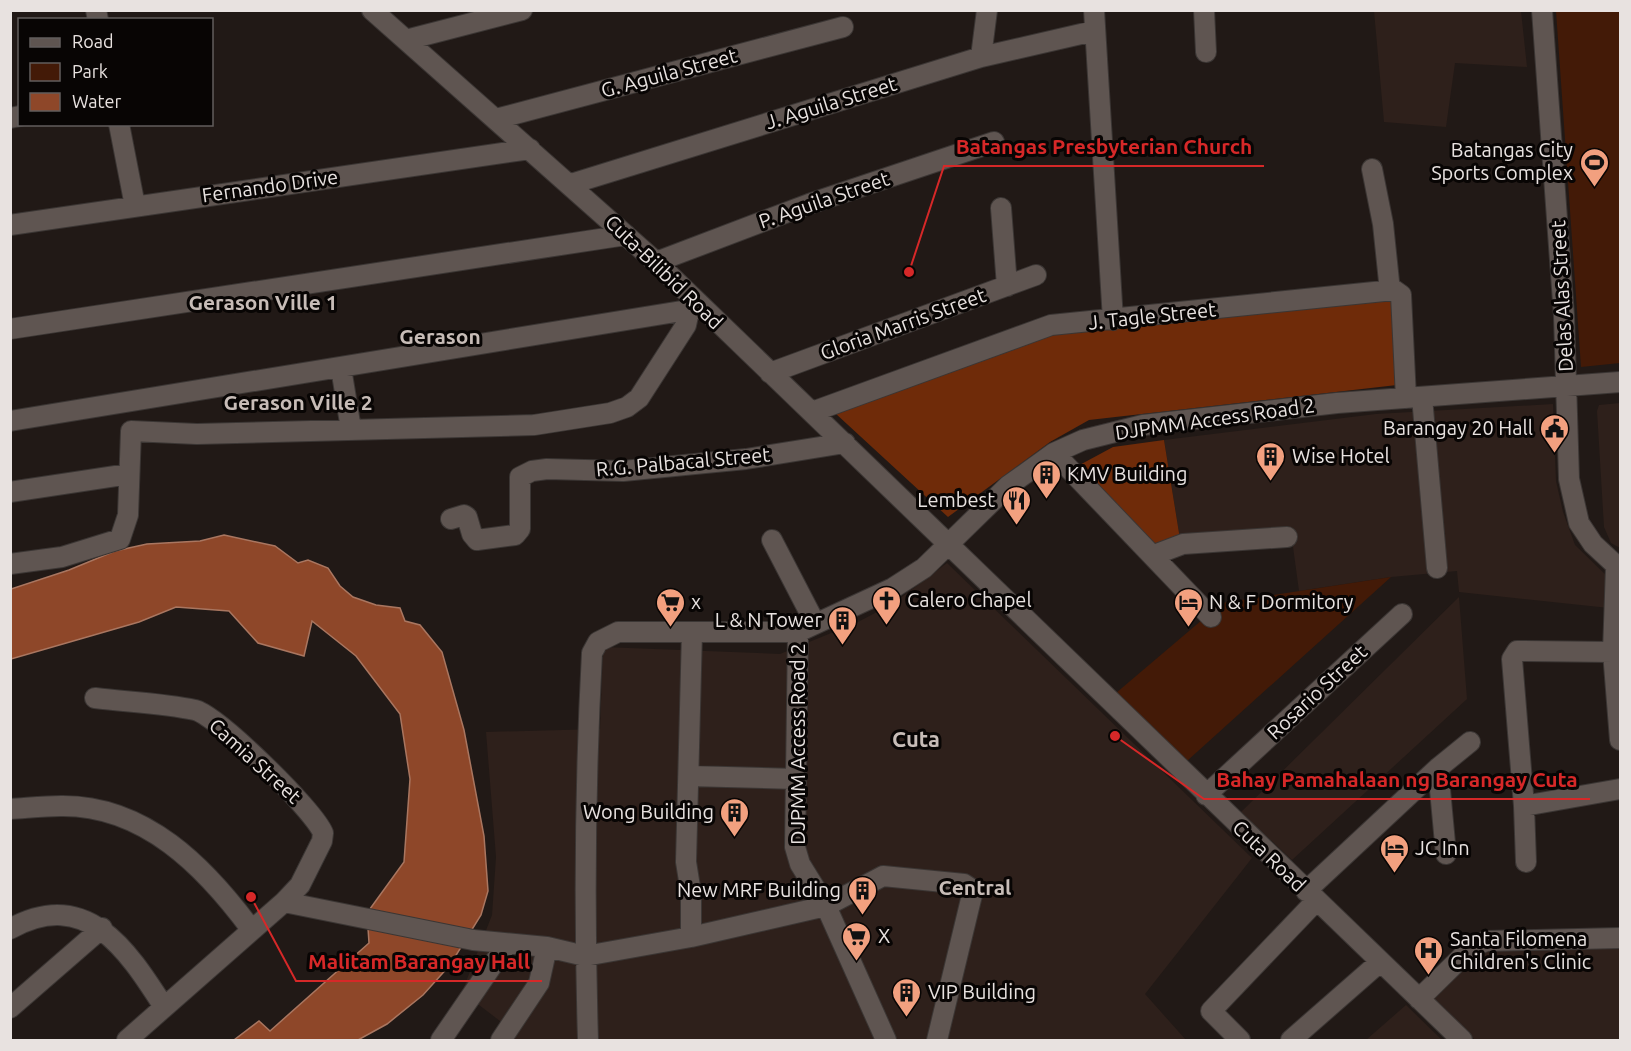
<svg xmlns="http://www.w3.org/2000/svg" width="1631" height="1051" font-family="Ubuntu,sans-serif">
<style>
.built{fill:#2e201b}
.green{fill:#431a07}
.forest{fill:#6f2b09}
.water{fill:#8e4729;stroke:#a97660;stroke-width:1.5}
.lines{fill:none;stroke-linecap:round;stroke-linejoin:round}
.minor-casing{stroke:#3b3634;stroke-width:22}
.minor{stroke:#5f5551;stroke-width:20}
.labels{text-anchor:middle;stroke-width:6;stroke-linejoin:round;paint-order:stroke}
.street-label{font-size:20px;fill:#e8e2e0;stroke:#080504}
.poi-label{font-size:20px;fill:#e8e2e0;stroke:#080504;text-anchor:start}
.neighbourhood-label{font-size:21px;font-weight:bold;fill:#c7bcb7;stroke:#080504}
.quarter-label{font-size:22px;font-weight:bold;fill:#c7bcb7;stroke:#080504}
.leader{fill:none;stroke:#d62828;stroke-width:2}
.callout-dot{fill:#d62828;stroke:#080504;stroke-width:2}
.callout-label{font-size:21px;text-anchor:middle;font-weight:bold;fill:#d62828;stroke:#080504;stroke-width:6;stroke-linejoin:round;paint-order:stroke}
</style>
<rect width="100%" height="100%" fill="#211916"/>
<path class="built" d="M1374 11H1521L1527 67 1455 63 1446 127 1384 122Z
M1620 403V548L1611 543 1604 527 1597 411 1599 405Z
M1553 404 1556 481 1563 512 1575 545 1609 578V608L1459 592 1457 571 1391 577 1299 591 1291 532 1180 539 1164 440 1376 414Z
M947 563 1252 858 1145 994 1186 1040H513L517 1034 462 992 492 915 496 857 486 732 600 729 603 647 780 654 858 622 894 603Z
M1459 597 1467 699 1292 860 1241 812Z
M1620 942V1040H1475L1430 997 1482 949Z
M1406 1005 1442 1040H1366Z"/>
<path class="green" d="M1556 11H1620V363L1581 367Z
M1391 577 1187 761 1116 693 1222 603Z"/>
<path class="forest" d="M1395 297 1397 385 1089 420 1050 442 948 517 835 413 1060 331Z
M1164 440 1180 539 1153 551 1074 468 1113 447Z"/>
<path class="water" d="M224 535 275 546 298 563 308 560 328 568 340 586 353 597 376 605 400 608 405 621 420 625 442 652 464 730 484 836 488 891 481 915 450 965 423 995 387 1024 358 1040H234L259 1021 270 1031 369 943 367 913 404 862 410 779 400 714 356 656 312 621 304 656 258 643 229 611 176 607 139 622 11 659V589L69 570 115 551 147 544 200 541Z"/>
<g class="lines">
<defs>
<path id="minor" d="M96 10 98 20
M372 10 656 262 1462 1040
M1094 10 1113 320
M1204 10 1206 52
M1542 10 1564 316 1569 479 1579 523 1593 544 1620 569
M406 40 522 10
M981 57 987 10
M10 118 20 116
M496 119 843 27
M119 124 135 206
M1372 169 1383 224 1390 291
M571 184 981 57 1094 31
M1001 208 1007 286
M10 225 530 149
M656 262 809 204 994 142
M10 329 626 235
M341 368 351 429
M770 373 1036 275
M1422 397 1437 568
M812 412 1051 325 1394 290 1401 295 1406 398
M10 421 700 308
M1054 453 1211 617
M10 492 129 474
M451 519 464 515 467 517 472 534 477 540 515 535 520 529V477L532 471 547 469 623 471 746 459 845 443
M772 540 815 623
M1154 555 1183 544 1287 537
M10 564 62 557 120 539 128 515 131 431 197 434 534 425 610 413 627 407 639 398 686 325 689 311
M1616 567 1613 652 1620 740
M798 632 795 847 800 864 826 906 886 1040
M1613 652 1517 651 1512 659 1524 806 1620 789
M95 698C127 702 163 703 195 710 218 716 314 810 323 833L322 841 300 885 284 902 127 1040
M1438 768 1446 854
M689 776 796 779
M1206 795 1402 614
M1524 806 1526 862
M10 809C27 808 44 806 61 806 145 805 205 867 251 929
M1306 891 1438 768 1470 742
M284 902 473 940 547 947 585 956 691 937 826 906 883 876 964 884 970 888 972 895 937 1040
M10 929C87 886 128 951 164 1007
M691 937V893L686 862 692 632
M1419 999 1472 947 1486 941 1620 938
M10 1008 102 928
M441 1040 507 944
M501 1040 539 983 547 947
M588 1040C584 911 585 782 592 653L598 642 618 632H798L893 588 924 568 1008 486 1054 453 1083 440 1143 425 1337 403 1620 382
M1240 1040 1211 1011 1316 901
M1291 1040 1380 962"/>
</defs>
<use href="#minor" class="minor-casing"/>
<use href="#minor" class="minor"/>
</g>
<defs>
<symbol id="stadium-pin" viewBox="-11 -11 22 30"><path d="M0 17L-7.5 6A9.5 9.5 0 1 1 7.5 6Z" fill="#f2a07f" stroke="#080504"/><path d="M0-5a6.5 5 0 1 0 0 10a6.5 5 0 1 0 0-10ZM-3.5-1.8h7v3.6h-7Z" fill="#111"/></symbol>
<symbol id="civic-pin" viewBox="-11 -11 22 30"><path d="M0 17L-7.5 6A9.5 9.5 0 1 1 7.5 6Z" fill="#f2a07f" stroke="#080504"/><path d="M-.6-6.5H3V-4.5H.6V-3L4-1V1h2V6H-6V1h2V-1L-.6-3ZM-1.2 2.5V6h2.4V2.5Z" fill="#111"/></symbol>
<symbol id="building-pin" viewBox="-11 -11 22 30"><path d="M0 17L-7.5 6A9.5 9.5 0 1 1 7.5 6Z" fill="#f2a07f" stroke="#080504"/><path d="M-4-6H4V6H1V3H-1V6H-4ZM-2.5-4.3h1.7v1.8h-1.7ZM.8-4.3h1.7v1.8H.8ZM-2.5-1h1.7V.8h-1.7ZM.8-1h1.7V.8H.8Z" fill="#111"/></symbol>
<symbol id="restaurant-pin" viewBox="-11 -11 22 30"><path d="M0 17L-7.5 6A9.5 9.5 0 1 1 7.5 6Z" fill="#f2a07f" stroke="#080504"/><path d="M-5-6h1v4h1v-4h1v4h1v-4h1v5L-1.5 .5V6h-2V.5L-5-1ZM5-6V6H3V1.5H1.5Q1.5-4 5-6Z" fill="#111"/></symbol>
<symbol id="church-pin" viewBox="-11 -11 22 30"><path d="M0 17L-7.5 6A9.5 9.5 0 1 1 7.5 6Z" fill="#f2a07f" stroke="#080504"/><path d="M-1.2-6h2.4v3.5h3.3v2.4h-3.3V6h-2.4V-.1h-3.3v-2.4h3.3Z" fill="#111"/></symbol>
<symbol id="supermarket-pin" viewBox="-11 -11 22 30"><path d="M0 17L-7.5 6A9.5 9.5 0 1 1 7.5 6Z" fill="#f2a07f" stroke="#080504"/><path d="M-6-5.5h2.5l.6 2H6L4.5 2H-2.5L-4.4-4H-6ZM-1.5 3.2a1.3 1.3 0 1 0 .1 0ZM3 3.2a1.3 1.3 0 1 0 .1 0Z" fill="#111"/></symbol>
<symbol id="hotel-pin" viewBox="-11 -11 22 30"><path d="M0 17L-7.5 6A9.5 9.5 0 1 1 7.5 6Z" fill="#f2a07f" stroke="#080504"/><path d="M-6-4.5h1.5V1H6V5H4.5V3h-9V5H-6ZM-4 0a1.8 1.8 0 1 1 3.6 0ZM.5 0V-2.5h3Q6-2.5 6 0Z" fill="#111"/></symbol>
<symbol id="hospital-pin" viewBox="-11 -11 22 30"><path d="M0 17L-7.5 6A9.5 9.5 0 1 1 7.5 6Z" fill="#f2a07f" stroke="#080504"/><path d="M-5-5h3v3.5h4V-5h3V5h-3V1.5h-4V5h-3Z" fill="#111"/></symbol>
</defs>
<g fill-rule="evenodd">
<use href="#stadium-pin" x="1578" y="146" width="33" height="45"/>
<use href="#civic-pin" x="1538" y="412" width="33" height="45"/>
<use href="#building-pin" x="1254" y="440" width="33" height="45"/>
<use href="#building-pin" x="1030" y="458" width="33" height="45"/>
<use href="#restaurant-pin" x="1000" y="484" width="33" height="45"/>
<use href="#church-pin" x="870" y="584" width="33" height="45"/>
<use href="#supermarket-pin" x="654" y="586" width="33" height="45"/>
<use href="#hotel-pin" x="1172" y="586" width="33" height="45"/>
<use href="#building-pin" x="826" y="604" width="33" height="45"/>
<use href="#building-pin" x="718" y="796" width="33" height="45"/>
<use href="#hotel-pin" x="1378" y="832" width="33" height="45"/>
<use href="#building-pin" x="846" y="874" width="33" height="45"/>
<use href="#supermarket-pin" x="840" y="920" width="33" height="45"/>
<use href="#hospital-pin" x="1412" y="934" width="33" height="45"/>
<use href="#building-pin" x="890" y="976" width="33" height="45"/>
</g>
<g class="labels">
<g class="street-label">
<text transform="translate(669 73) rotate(-15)" y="7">G. Aguila Street</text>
<text transform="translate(831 103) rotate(-17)" y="7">J. Aguila Street</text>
<text transform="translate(270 186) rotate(-8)" y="7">Fernando Drive</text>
<text transform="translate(824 200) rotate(-19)" y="7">P. Aguila Street</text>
<text transform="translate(664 272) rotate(44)" y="7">Cuta-Bilibid Road</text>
<text transform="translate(1562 296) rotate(-93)" y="7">Delas Alas Street</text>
<text transform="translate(1152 316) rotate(-6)" y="7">J. Tagle Street</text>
<text transform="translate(903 324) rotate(-20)" y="7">Gloria Marris Street</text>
<text transform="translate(1215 419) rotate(-8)" y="7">DJPMM Access Road 2</text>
<text transform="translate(683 462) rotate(-5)" y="7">R.G. Palbacal Street</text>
<text transform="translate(1317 692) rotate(-43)" y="7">Rosario Street</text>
<text transform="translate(798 744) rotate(-90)" y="7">DJPMM Access Road 2</text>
<text transform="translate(255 761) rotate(42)" y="7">Camia Street</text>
<text transform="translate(1269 856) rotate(44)" y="7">Cuta Road</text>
</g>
<g class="poi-label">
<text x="1573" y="157" text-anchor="end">Batangas City<tspan x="1573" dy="23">Sports Complex</tspan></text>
<text x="1533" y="435" text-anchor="end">Barangay 20 Hall</text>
<text x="1292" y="463">Wise Hotel</text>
<text x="1067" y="481">KMV Building</text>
<text x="995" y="507" text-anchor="end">Lembest</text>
<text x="907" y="607">Calero Chapel</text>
<text x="691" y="609">x</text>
<text x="1209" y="609">N &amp; F Dormitory</text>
<text x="822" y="627" text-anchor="end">L &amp; N Tower</text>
<text x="714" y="819" text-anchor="end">Wong Building</text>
<text x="1415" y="855">JC Inn</text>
<text x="841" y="897" text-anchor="end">New MRF Building</text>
<text x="878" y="943">X</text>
<text x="1450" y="946">Santa Filomena<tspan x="1450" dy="23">Children's Clinic</tspan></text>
<text x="928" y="999">VIP Building</text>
</g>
<g class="neighbourhood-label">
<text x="263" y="310">Gerason Ville 1</text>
<text x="440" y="344">Gerason</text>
<text x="298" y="410">Gerason Ville 2</text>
<text x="975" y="895">Central</text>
</g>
<g class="quarter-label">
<text x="916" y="747">Cuta</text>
</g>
</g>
<path class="leader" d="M909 272L944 166H1264M1115 736L1204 799H1590M251 897L296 981H542"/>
<g class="callout-dot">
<circle cx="909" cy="272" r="6"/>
<circle cx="1115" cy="736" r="6"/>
<circle cx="251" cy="897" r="6"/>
</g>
<g class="callout-label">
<text x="1104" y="154">Batangas Presbyterian Church</text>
<text x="1397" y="787">Bahay Pamahalaan ng Barangay Cuta</text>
<text x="419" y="969">Malitam Barangay Hall</text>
</g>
<rect width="1631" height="1051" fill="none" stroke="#e8e2e0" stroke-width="24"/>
<rect x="18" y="18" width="195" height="108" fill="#080504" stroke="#625d5c" stroke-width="1.5"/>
<rect x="30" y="38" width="30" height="9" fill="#5f5551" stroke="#625d5c" stroke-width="1.5"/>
<text x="72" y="48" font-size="18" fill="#e8e2e0">Road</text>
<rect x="30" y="63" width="30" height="18" fill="#431a07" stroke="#625d5c" stroke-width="1.5"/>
<text x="72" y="78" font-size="18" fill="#e8e2e0">Park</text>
<rect x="30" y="93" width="30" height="18" fill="#8e4729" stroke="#625d5c" stroke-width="1.5"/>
<text x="72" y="108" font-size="18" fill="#e8e2e0">Water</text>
</svg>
